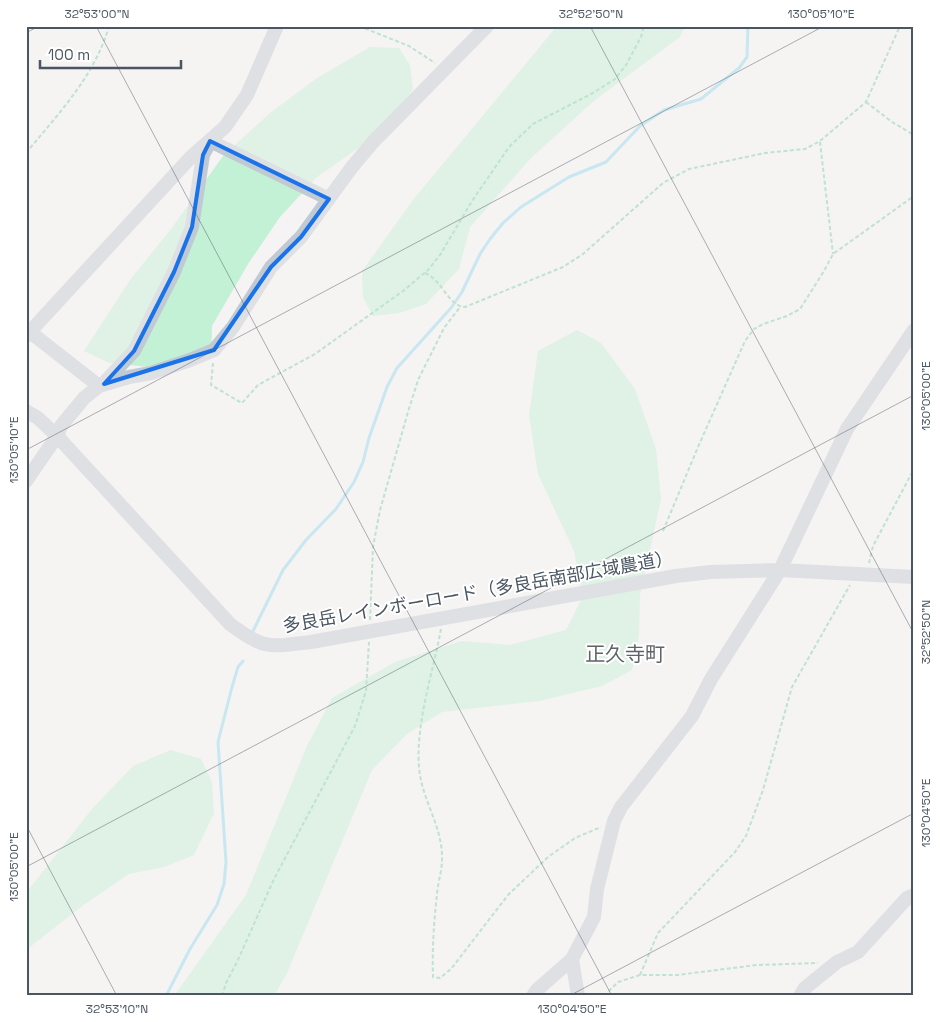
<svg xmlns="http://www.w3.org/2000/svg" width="940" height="1022" font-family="'Space Grotesk','Noto Sans JP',sans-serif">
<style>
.green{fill:#c3f1d5}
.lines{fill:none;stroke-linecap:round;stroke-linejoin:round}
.stream{stroke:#90daee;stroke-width:3}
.path{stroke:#7ad0a6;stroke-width:2;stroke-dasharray:4 2.5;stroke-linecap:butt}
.minor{stroke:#c1cad2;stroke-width:14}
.marked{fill:none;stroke:#1a73e8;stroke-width:4;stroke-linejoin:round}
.ticks{fill:none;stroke:#4a5661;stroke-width:1;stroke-opacity:0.45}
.labels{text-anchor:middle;stroke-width:4;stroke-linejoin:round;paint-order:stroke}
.street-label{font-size:18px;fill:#4a5661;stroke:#fff}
.quarter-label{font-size:20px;fill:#5f6368;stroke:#fff}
.neatline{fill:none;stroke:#4a5661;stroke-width:2}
.ticks-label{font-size:12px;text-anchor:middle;fill:#4a5661}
</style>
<rect width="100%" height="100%" fill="#f5f3f3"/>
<path class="green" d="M557 26H685L680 37 595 100 530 159 470 227 459 269 426 304 399 313 373 316 363 297 362 271 413 200Z
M370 47 399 48 410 65 413 89 396 114 357 149 317 177 280 217 248 264 212 326 211 357 149 367 109 363 84 351 130 280 171 229 223 156 270 113 317 78Z
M577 330 601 343 635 389 656 449 661 499 640 595 639 635 632 670 602 686 539 701 442 712 407 734 372 770 287 973 274 996H174L246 895 307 746 332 698 395 662 462 641 510 645 566 630 583 596 574 551 538 474 529 415 538 351Z
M171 750 201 759 212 782 214 813 194 855 164 867 129 874 82 906 26 950V893L92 809 133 766Z"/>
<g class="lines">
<path class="stream" d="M253 631 283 570 306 540 336 509 354 482 363 462 369 438 387 387 397 368 451 308 462 292 480 254 490 239 503 223 521 207 569 177 606 162 640 126 664 110 701 99 739 68 747 57 748 26
M166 996 190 949 217 905 224 884 226 862 218 742 232 687 238 667 243 661"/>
<path class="path" d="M359 26 409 46 435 63
M866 102 892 122 914 135
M820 142 833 254
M26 153C58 114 95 76 109 26
M425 273C429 275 432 277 435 280 445 289 451 306 465 307L563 267 583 254 663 183 689 169 765 153 805 149 820 141 866 102 900 26
M213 363 211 385 242 403 258 385 315 354 403 291 428 270 440 255 472 201 509 147 533 124 593 93 615 79 626 65 641 37 644 26
M663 531 698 447 745 341 754 329 763 324 787 316 800 309 824 271 833 254 914 196
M869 563 873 546 914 469
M370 620 373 547 380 510 408 412 418 380 444 328 460 307
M441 629C433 673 413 731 420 775 425 805 443 829 442 860 442 871 438 882 437 894 434 921 432 949 433 977L440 978 451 969 508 895 548 857 575 838 601 827
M640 975 658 933 735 852 746 836 763 790 792 687 850 585
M222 996 226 983 237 962 274 879 355 726 366 691 369 642
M604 996 618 982 640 975H677L757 965 818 963"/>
<path class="minor" d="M210 141 329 199
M30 332 99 386
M26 336 191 157 225 127 247 95 277 26
M104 383 134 351 174 272 192 227 203 155 209 144
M26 411 38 418 57 436 230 624C264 650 269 647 311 642L676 576 711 572 780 570 914 577
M26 481 57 436 61 426 84 398 99 386 129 377 151 373 190 360 214 350 233 327 271 267 301 237 352 167 373 142 487 26
M572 959 578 996
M533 996 537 990 572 959 594 917 597 889 614 821 621 807 692 716 711 679 780 570 847 429 914 330
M800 996 805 988 837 962 858 952 907 898 914 895"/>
</g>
<path d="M0 0H940V1022H0ZM210 141 329 199 301 237 271 267 214 350 104 384 134 351 174 272 192 227 203 155Z" fill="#f5f3f3" fill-opacity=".55" fill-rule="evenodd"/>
<path class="marked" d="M210 141 329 199 301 237 271 267 214 350 104 384 134 351 174 272 192 227 203 155Z"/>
<path class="ticks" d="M96 26 612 996M590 26 914 634M26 33 39 26M26 450 824 26M26 825 117 996M26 867 914 395M569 996 914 813"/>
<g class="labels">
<g class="street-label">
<text transform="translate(478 592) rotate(-10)" y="6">多良岳レインボーロード（多良岳南部広域農道）</text>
</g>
<g class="quarter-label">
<text x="625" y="661">正久寺町</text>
</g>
</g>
<rect width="940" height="1022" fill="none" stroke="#ffffff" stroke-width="55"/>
<path d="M40 60v8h141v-8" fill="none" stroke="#4a5661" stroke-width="2.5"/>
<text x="48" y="60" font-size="15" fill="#4a5661" stroke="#ffffff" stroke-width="4" paint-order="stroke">100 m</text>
<rect x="28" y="28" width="884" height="966" class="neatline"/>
<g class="ticks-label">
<text x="97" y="18">32°53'00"N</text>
<text x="591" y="18">32°52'50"N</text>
<text x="821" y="18">130°05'10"E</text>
<text transform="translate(926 396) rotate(-90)" y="4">130°05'00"E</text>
<text transform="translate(14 450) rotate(-90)" y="4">130°05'10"E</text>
<text transform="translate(926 632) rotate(-90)" y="4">32°52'50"N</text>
<text transform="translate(926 813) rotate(-90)" y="4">130°04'50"E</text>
<text transform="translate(14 867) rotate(-90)" y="4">130°05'00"E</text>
<text x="117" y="1013">32°53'10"N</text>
<text x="572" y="1013">130°04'50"E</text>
</g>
</svg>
